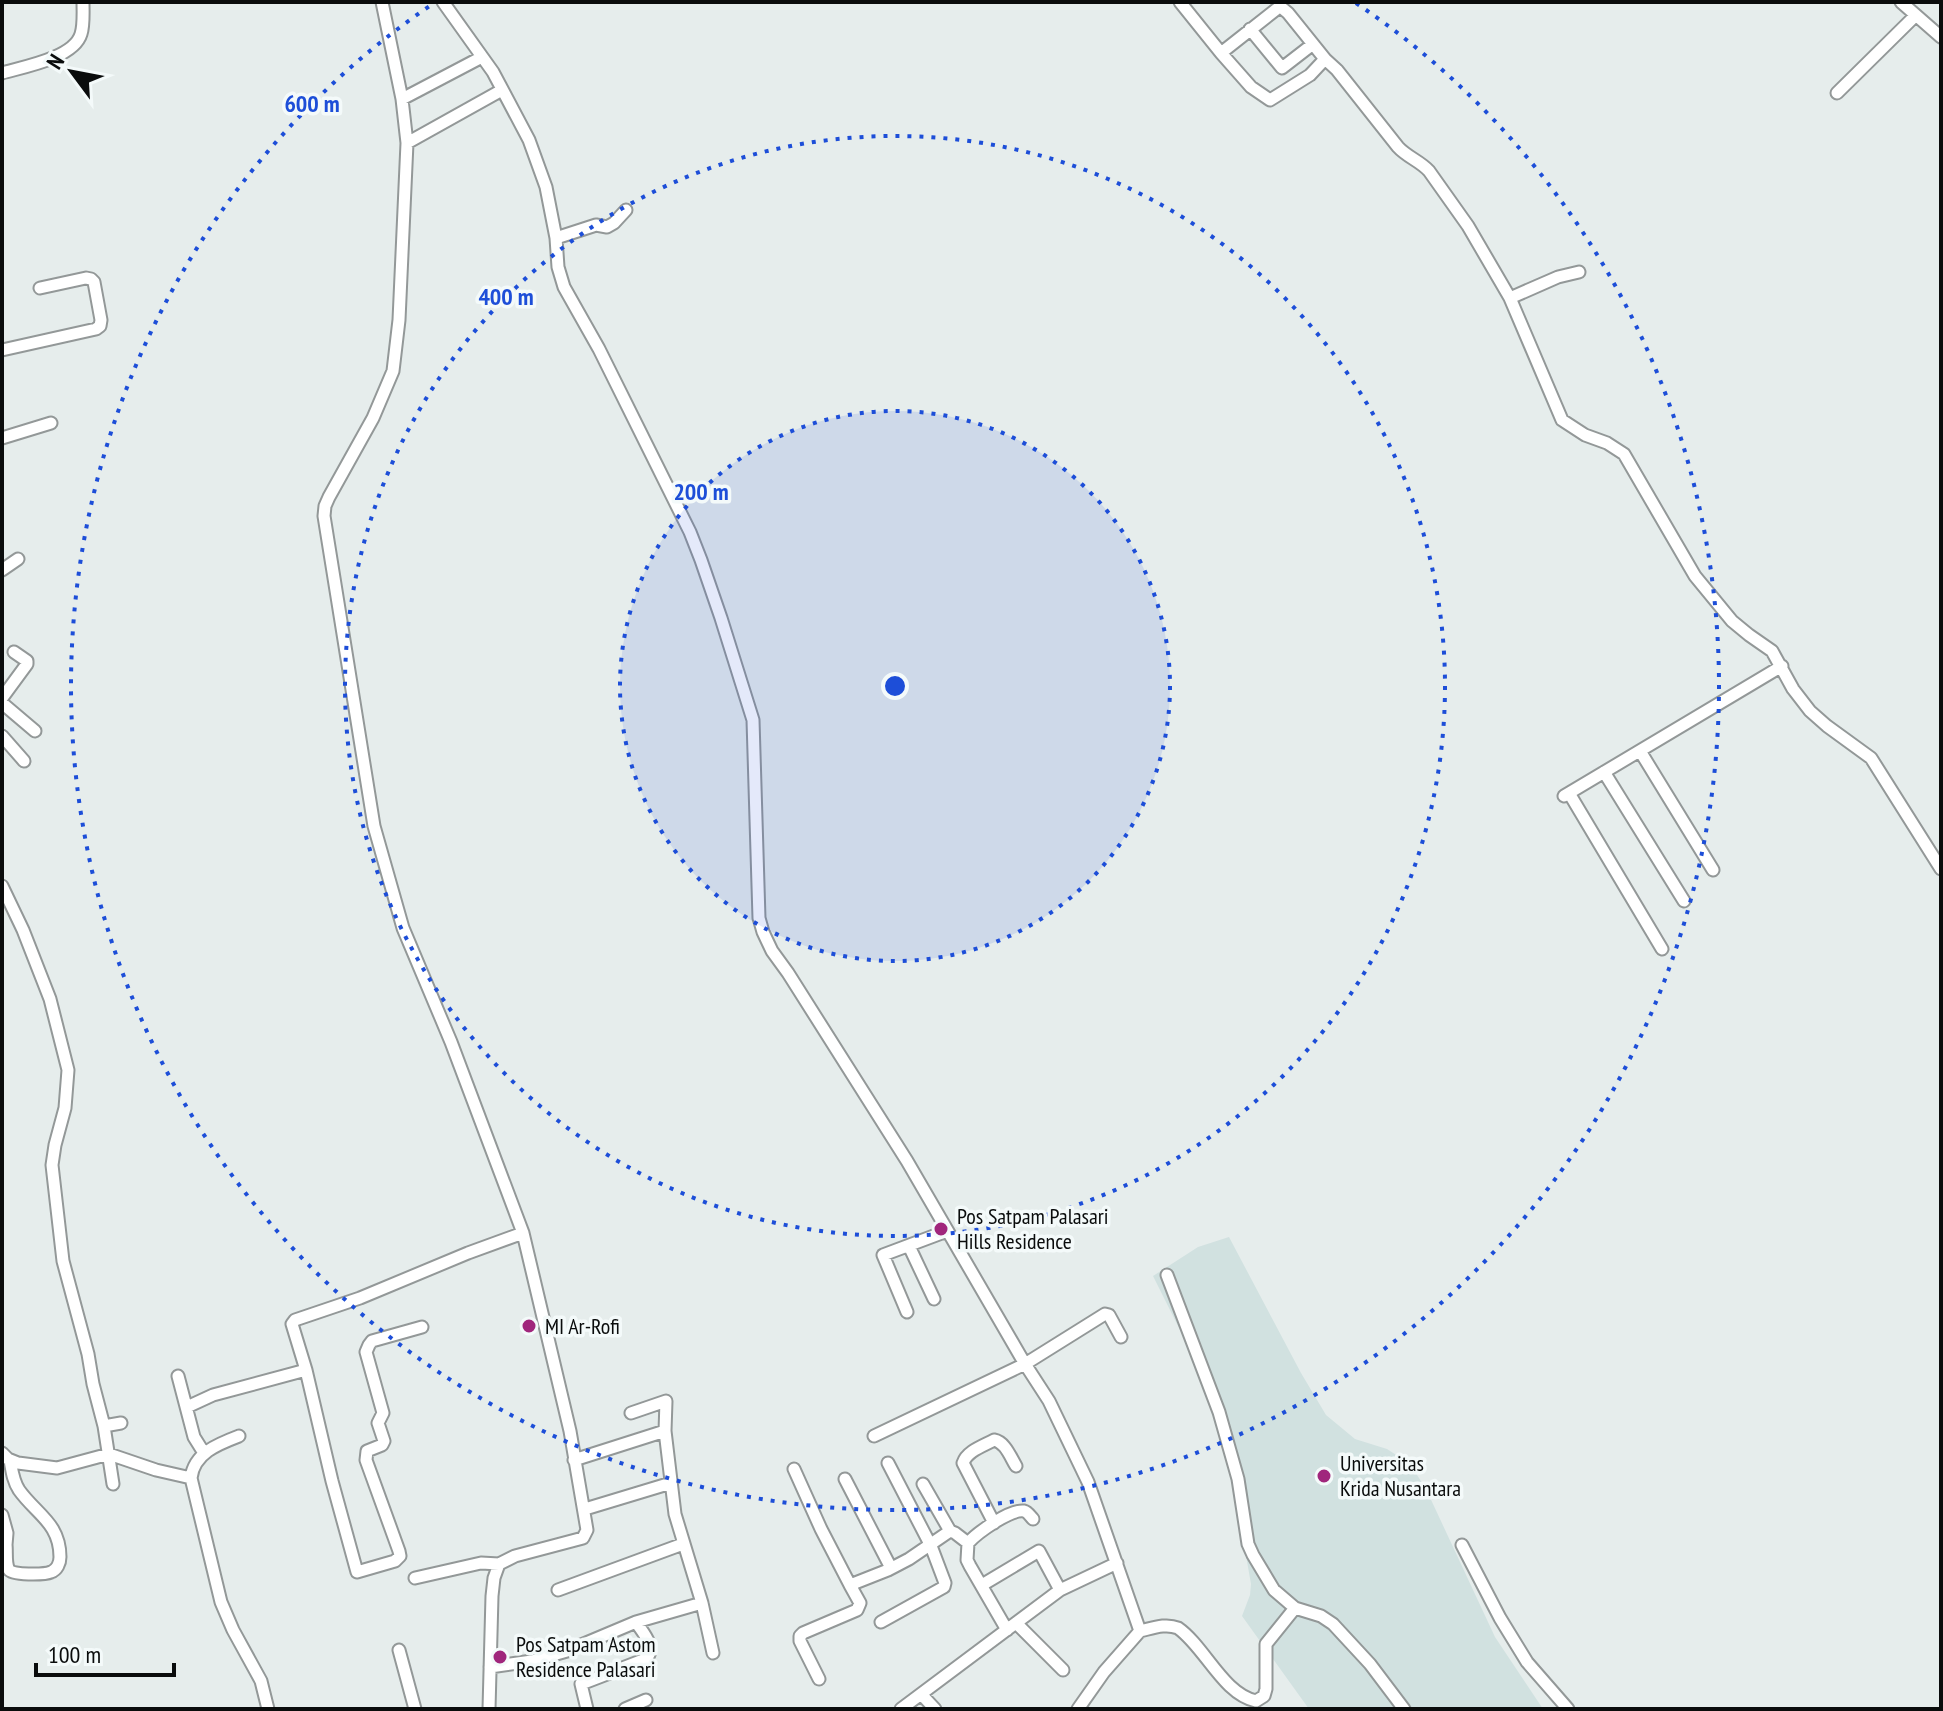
<svg xmlns="http://www.w3.org/2000/svg" width="1943" height="1711" font-family="'PT Sans Narrow',sans-serif">
<style>
.built{fill:#d1e1e0}
.lines{fill:none;stroke-linecap:round;stroke-linejoin:round}
.minor-casing{stroke:#939898;stroke-width:15}
.minor{stroke:#fff;stroke-width:11}
.ring{fill:none;stroke:#1d4ed8;stroke-width:4;stroke-dasharray:4 8}
.poi-dot{fill:#a0267c;stroke:#f4fafa;stroke-width:3}
.labels{text-anchor:middle;stroke-width:7;stroke-linejoin:round;paint-order:stroke}
.poi-label{font-size:22px;fill:#0a0c0c;stroke:#f4fafa;text-anchor:start}
.centre{fill:#1d4ed8;stroke:#f4fafa;stroke-width:4}
.ring-label{font-size:24px;text-anchor:middle;font-weight:bold;fill:#1d4ed8;stroke:#f4fafa;stroke-width:7;stroke-linejoin:round;paint-order:stroke}
</style>
<rect width="100%" height="100%" fill="#e6edec"/>
<path class="built" d="M1229 1237 1301 1373 1326 1415 1355 1439 1387 1449 1410 1464 1426 1489 1495 1637 1543 1709H1309L1242 1616 1250 1595 1251 1584 1235 1493 1214 1419 1191 1352 1153 1276 1198 1247Z"/>
<g class="lines">
<defs>
<path id="minor" d="M382 2 402 99 407 143 399 320 393 371 373 418 329 497 325 506 324 516 374 826 403 928 451 1042 523 1233 570 1431 587 1530 583 1538 515 1556 499 1564 494 1578 492 1596 489 1709
M443 2 493 72 529 140 546 187 556 238 558 267 564 287 599 349 690 532 701 560 721 618 753 720 759 918 763 932 772 951 788 973 907 1161 1025 1364 1049 1401 1088 1482 1140 1631 1104 1672 1078 1709
M1180 2 1221 53 1251 87 1270 100 1310 75 1325 59 1337 70 1398 147C1407 157 1420 161 1429 171L1468 226 1510 298 1562 420 1585 435 1607 443 1624 454 1695 576 1732 621 1749 635 1772 651 1793 689 1810 711 1827 726 1871 758 1941 869
M1901 2 1941 37
M1250 29 1282 68 1313 44
M1221 53 1278 8H1282L1288 13 1325 59
M2 73C23 67 74 58 81 34 84 25 83 12 83 2
M1837 93 1916 15
M402 99 482 57
M407 143 502 90
M556 238 596 225 607 227 614 223 626 210
M1510 298 1558 277 1579 272
M2 350 96 329 100 326 101 320 94 282 91 279 86 278 40 288
M2 438 51 423
M2 570 18 559
M2 698 27 664V661L14 652
M2 703 35 731
M2 736 24 761
M1640 751 1713 870
M1604 772 1684 901
M1569 793 1662 949
M1564 796 1782 666
M2 886 23 930 50 999 68 1070 65 1108 55 1145 52 1165 63 1261 88 1354 93 1384 104 1426 113 1484
M909 1246 934 1299
M907 1312 883 1255 947 1231
M306 1370 332 1481 357 1572 395 1561 400 1556 399 1551 366 1460 367 1451 382 1445 384 1441 378 1423 383 1413 366 1352 369 1345 372 1341 422 1327
M178 1376 194 1437 204 1453
M187 1407 213 1395 306 1370 292 1324 295 1320 360 1298 468 1253 523 1233
M104 1426 121 1423
M874 1436 1025 1364 1105 1314 1109 1315 1121 1337
M2 1453 8 1459 18 1463 57 1468 109 1454 156 1470 191 1478
M574 1460 665 1431
M794 1469 821 1529 850 1585
M191 1478 221 1602 233 1630 261 1681 268 1709
M191 1478C194 1453 218 1444 239 1436
M845 1479 891 1568
M923 1484 950 1531
M585 1509 671 1483
M2 1515 7 1533 6 1545 3 1547
M994 1523 963 1463C967 1451 983 1446 994 1440 1005 1442 1010 1456 1016 1466
M6 1545C7 1551 5 1564 9 1570 12 1575 44 1575 51 1572 57 1570 60 1563 60 1557 60 1523 36 1514 19 1490 13 1481 12 1471 10 1460
M1462 1545 1500 1618 1527 1662 1568 1709
M415 1578 481 1563 499 1564
M982 1585 1039 1551 1060 1590
M558 1590 683 1544
M702 1603 713 1653
M1295 1608 1321 1616 1333 1624 1370 1664 1404 1709
M881 1622 944 1587 945 1583 931 1546 888 1463
M1016 1623 1063 1670
M1007 1630 970 1566 967 1560 968 1543C977 1533 1010 1509 1024 1511 1028 1512 1030 1516 1033 1519
M1140 1631C1153 1628 1166 1623 1178 1628 1205 1647 1223 1694 1256 1701L1264 1696 1266 1689V1644L1295 1608 1274 1590 1253 1555 1248 1544 1238 1479 1219 1412 1167 1275
M399 1650 415 1709
M490 1667 532 1661 567 1651 636 1622 702 1603 675 1514 665 1431 666 1401 631 1413
M819 1679 800 1641V1636L803 1633 857 1610 860 1603 850 1585 888 1570 909 1559 950 1531 955 1533 968 1543
M921 1694 935 1709
M587 1709 581 1684 646 1659C657 1647 643 1633 636 1622
M625 1709 646 1700
M901 1709 1060 1590 1117 1563"/>
</defs>
<use href="#minor" class="minor-casing"/>
<use href="#minor" class="minor"/>
</g>
<circle cx="895" cy="686" r="275" fill="#1d4ed8" fill-opacity=".12"/>
<g class="ring">
<circle cx="895" cy="686" r="275"/>
<circle cx="895" cy="686" r="550"/>
<path d="M1356 3A824 824 0 1 1 434 3"/>
</g>
<g class="poi-dot">
<circle cx="941" cy="1229" r="8"/>
<circle cx="529" cy="1326" r="8"/>
<circle cx="1324" cy="1476" r="8"/>
<circle cx="500" cy="1657" r="8"/>
</g>
<g class="labels">
<g class="poi-label">
<text x="957" y="1224">Pos Satpam Palasari<tspan x="957" dy="25">Hills Residence</tspan></text>
<text x="545" y="1334">MI Ar-Rofi</text>
<text x="1340" y="1471">Universitas<tspan x="1340" dy="25">Krida Nusantara</tspan></text>
<text x="516" y="1652">Pos Satpam Astom<tspan x="516" dy="25">Residence Palasari</tspan></text>
</g>
</g>
<circle cx="895" cy="686" r="12" class="centre"/>
<g class="ring-label">
<text x="312" y="112">600 m</text>
<text x="506" y="305">400 m</text>
<text x="701" y="500">200 m</text>
</g>
<rect width="1943" height="1711" fill="none" stroke="#0a0c0c" stroke-width="8"/>
<g transform="translate(72 72) rotate(302)" stroke="#f4fafa" stroke-width="6" paint-order="stroke">
<path d="M0-6L14 30L0 20L-14 30Z" fill="#0a0c0c"/>
<text y="-12" font-size="22" font-weight="bold" text-anchor="middle" fill="#0a0c0c">N</text>
</g>
<path d="M36 1663v12h138v-12" fill="none" stroke="#0a0c0c" stroke-width="4"/>
<text x="48" y="1663" font-size="24" fill="#0a0c0c" stroke="#f4fafa" stroke-width="6" paint-order="stroke">100 m</text>
</svg>
